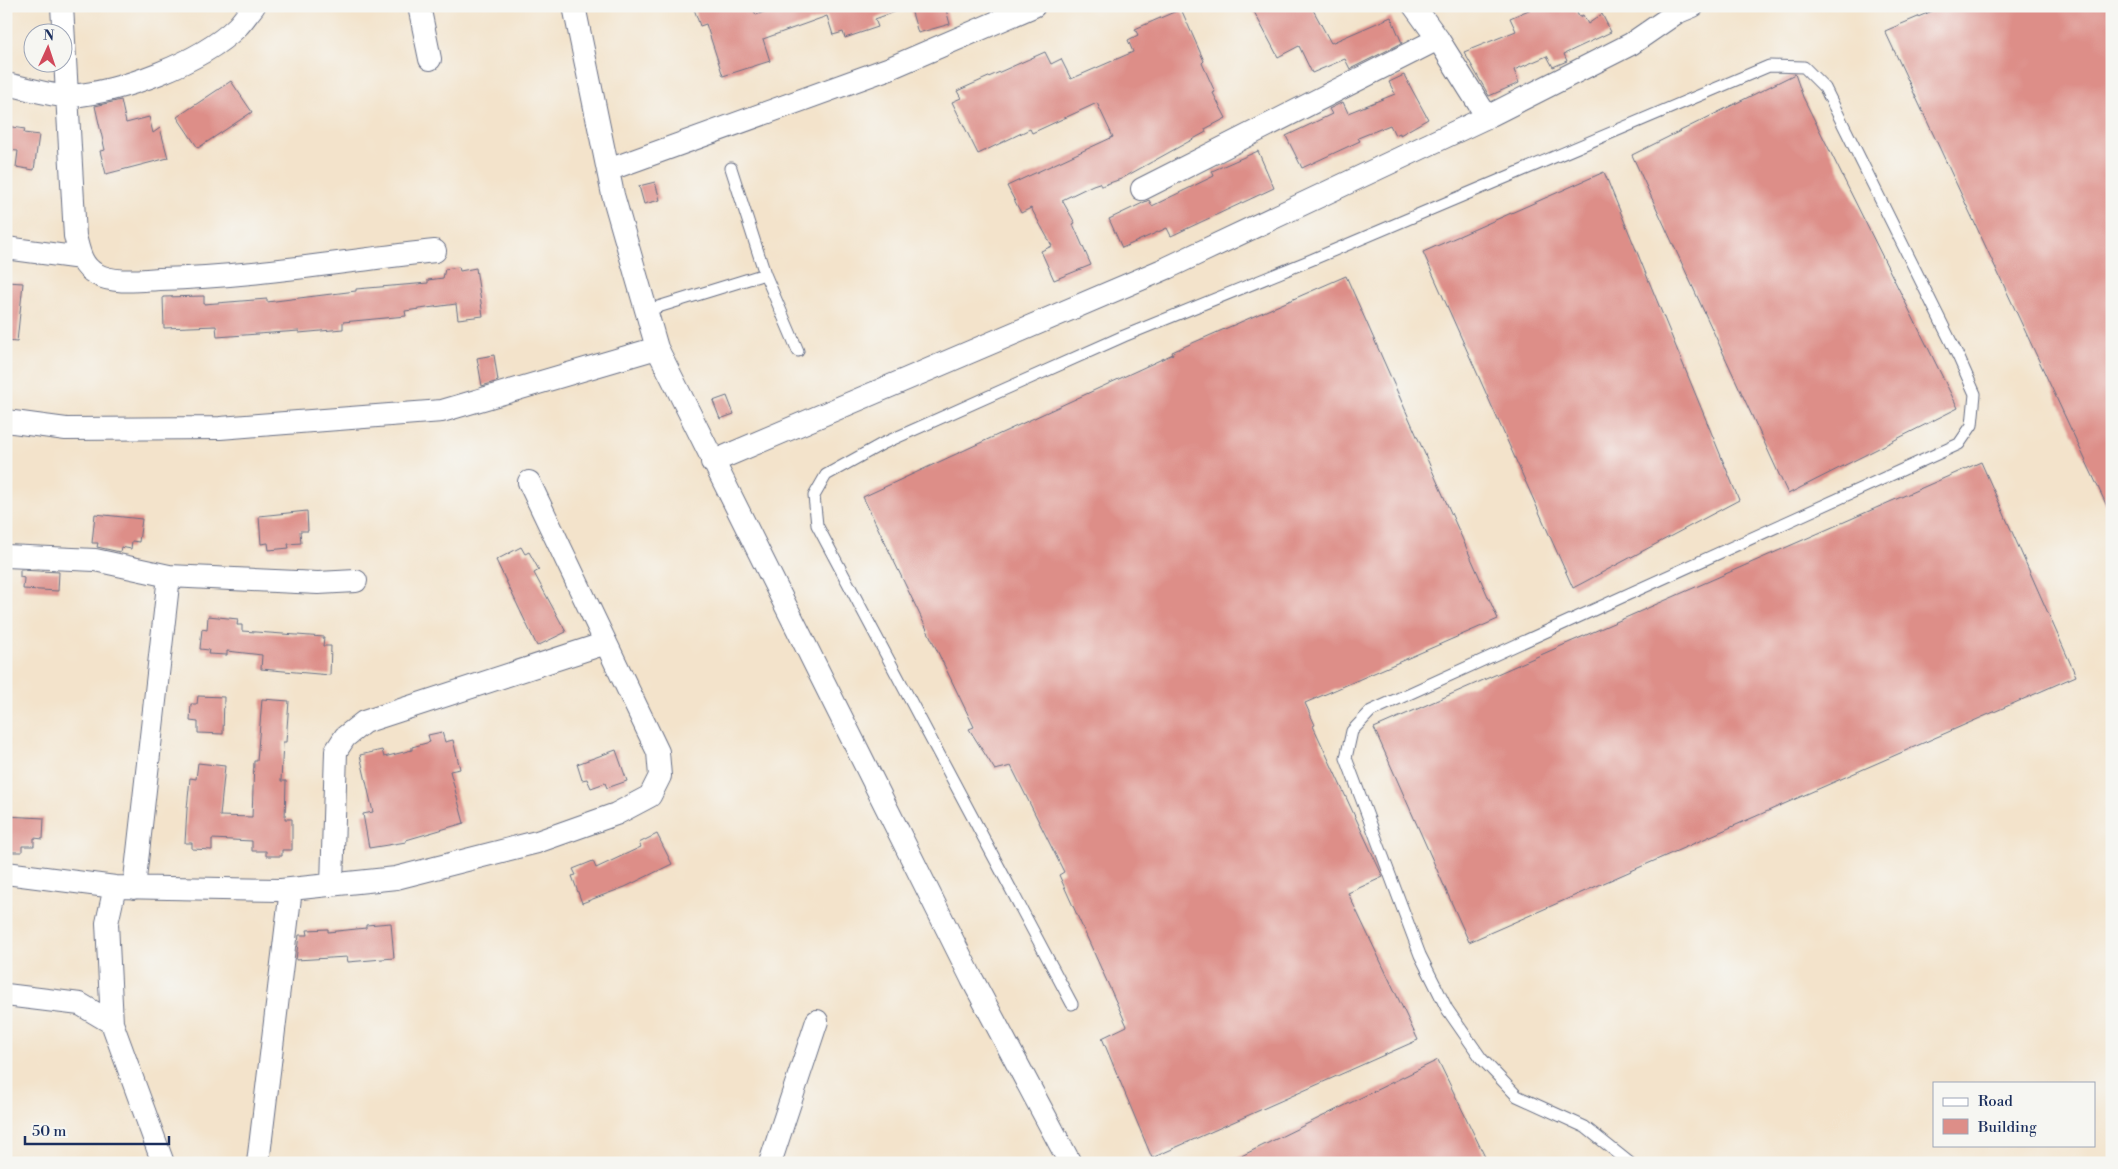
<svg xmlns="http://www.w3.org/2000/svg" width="2118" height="1169" font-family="'Libre Bodoni',serif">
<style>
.building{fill:#dd8e88}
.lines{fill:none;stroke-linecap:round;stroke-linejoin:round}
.lane-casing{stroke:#676e84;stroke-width:13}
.street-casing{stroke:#676e84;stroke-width:24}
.lane{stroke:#fff;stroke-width:11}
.street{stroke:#fff;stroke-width:22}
</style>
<rect width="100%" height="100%" fill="#f6f6f2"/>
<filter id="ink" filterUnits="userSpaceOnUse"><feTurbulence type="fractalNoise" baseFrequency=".02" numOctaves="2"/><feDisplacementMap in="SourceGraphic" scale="10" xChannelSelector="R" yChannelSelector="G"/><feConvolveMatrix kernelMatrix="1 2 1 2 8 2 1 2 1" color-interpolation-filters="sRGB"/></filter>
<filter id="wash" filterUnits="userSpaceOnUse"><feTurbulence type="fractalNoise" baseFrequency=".0096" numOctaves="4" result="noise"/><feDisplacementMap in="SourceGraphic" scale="20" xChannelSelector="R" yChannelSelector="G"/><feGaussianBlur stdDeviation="1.12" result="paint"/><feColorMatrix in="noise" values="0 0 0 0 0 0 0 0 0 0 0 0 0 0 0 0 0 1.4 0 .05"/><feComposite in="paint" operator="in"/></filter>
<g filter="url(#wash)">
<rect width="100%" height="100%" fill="#f3e3cb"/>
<g id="blocks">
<path class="building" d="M693 6H752L756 15 779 6H904L905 8 875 19 878 27 845 38 843 32 833 35 827 16 763 39 770 61 723 76 706 24 700 26Z
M910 6H945L950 24 918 33Z
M1251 6H1311L1331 43 1391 17 1402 43 1350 69 1345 59 1312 73 1299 46 1278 57Z
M1538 6H1574L1579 17 1583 15 1588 24 1602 14 1611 32 1564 54 1567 61 1553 67 1547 56 1514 70 1519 83 1489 96 1464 52 1516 31 1510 18Z
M1944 6H2112V517L1885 31Z
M1181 9 1204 61 1202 63 1215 92 1213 93 1226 118 1205 129 1206 132 1121 179 1101 186 1099 183 1093 185 1062 200 1075 223 1073 224 1091 265 1054 280 1041 251 1052 246 1031 208 1021 213 1007 186 1113 137 1097 103 1032 133 1030 129 978 154 952 102 961 98 957 91 1045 52 1051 64 1061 59 1071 79 1133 52 1128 40 1138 35 1135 29Z
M1795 74 1803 97 1958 408 1788 494 1632 155Z
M1404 75 1428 119 1400 135V133L1395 135 1390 125 1358 138 1360 141 1302 168 1286 136 1332 114 1329 109 1343 102 1348 113 1395 94 1389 82Z
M231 81 252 112 198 148 177 117Z
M121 100 126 123 149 117 153 133 160 128 168 158 106 174 100 151 105 150 95 106Z
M6 126 25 129 24 133 39 135 34 170 16 167 18 151 6 150Z
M1258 151 1274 188 1171 236 1167 228 1122 248 1109 219 1149 200 1152 206 1214 176 1212 171Z
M1604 172 1739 500 1573 588 1423 252Z
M655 182 660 200 644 204 639 186Z
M459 267 460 271 476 268 483 316 458 319 456 304 405 311 406 316 343 322V329L299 333V331L217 337 216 326 164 328 163 297 204 296V304L267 299V302L356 291V289L428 283V280L443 278 445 269Z
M1346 276 1498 619 1305 703 1315 725 1313 726 1383 877 1348 893 1418 1040 1152 1158 1102 1038 1127 1026 1059 875 1064 872 1011 766 995 770 969 729 974 727 863 497 1173 354 1172 352Z
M6 282 23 283 17 342 6 341Z
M494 355 498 381 482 386 477 358Z
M727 396 734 414 720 419 713 401Z
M1981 462 2076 676 1469 942 1374 728Z
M307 511 308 531H300L301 543 288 544 289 548 269 550 268 543 261 544 259 516Z
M95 514 142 519 139 542 132 541 131 549 121 547 120 552 97 547 98 543H92Z
M521 547 525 554 529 552 539 570 534 573 566 632 537 646 496 560Z
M20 570 59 572 58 591 23 589 24 578 20 577Z
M208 616 238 619 237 625H242V631L324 637 323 646H331L330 675 261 669 262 655 227 651V655L208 654 209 650 200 649 202 629 207 630Z
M198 696 224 697 223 734 198 733V722L190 721 191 704H197Z
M262 699 289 701 286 742H283L281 781H286L285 819H292V850H282V856H266V851H252V841L212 839V850L192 849V843H185L187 809 190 778 196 779 198 763 225 766 220 816 252 817 254 761H257Z
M442 732 445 742 453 740 460 769 450 771 464 823 406 840V842L369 848 363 814 373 812 360 755 382 750 384 757 412 750V747L430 742 428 735Z
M616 750 627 781 607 788 605 783 591 788 587 779 582 780 577 764Z
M6 816 44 818 43 839 34 838V846H22V852H6Z
M657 834 672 864 625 887 582 903 572 876 576 875 573 869 593 861 596 868 641 847 639 843Z
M391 923 394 958 348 962 347 957 296 960 299 935H308L307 930 328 929V932L366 928V925Z
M1438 1060 1485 1157 1472 1163H1227Z"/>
</g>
</g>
<g filter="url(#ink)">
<use href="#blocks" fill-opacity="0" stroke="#676e84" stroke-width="1"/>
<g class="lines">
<defs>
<path id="lane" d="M731 168 765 274 798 351
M645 311 765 274
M1072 1004 817 525 814 496 826 475 882 444 1124 336 1311 260 1769 66 1804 67 1825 88 1959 358 1975 394 1972 425 1959 444 1371 711 1352 731 1346 758 1420 955 1447 1009 1481 1058 1517 1096 1585 1127 1630 1163"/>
<path id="street" d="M62 6 75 236C79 251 81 266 96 274 114 284 140 280 160 279 252 277 343 261 435 251
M419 6 430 59
M574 6 613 195 657 348 972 979 1070 1163
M1414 6 1438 39 1487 117
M6 84C24 87 52 97 70 96 121 92 200 63 237 27 243 21 248 13 254 6
M608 170 890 68 1034 6
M1142 189 1438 39
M6 248 81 258
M6 421 66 429 220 428 442 411 657 348
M712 462 1167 268 1487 117 1631 44 1676 13 1693 6
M6 556 95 560 169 576
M6 873 115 887 107 923 112 1023 163 1163
M332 885 336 751 345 737 364 722 606 643
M115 887 281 890 396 878 537 842 616 814 650 796 660 776 658 752 529 482
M134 888 169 576 318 583 356 581
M6 995 80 1004 112 1023
M258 1163 291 889
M770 1163 817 1021"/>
</defs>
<use href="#lane" class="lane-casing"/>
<use href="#street" class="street-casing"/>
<use href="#lane" class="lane"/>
<use href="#street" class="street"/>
</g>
</g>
<rect width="2118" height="1169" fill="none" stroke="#f6f6f2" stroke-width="25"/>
<rect x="1933" y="1082" width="162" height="65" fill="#f6f6f2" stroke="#9ea6b7"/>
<rect x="1943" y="1098" width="25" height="8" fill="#ffffff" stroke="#9ea6b7"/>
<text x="1978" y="1106" font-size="15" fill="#1b2f5e">Road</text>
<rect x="1943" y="1119" width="25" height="15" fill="#dd8e88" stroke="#9ea6b7"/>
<text x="1978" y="1132" font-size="15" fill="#1b2f5e">Building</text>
<g transform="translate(48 48) rotate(3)"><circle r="24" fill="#f6f6f2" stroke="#9ea6b7"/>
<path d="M0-4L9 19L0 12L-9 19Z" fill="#d1495b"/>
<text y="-8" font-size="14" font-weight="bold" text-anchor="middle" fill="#1b2f5e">N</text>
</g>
<path d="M25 1136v8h144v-8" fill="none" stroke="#1b2f5e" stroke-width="2.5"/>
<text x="32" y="1136" font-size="15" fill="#1b2f5e" stroke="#f6f6f2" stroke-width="4" paint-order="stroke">50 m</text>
</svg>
